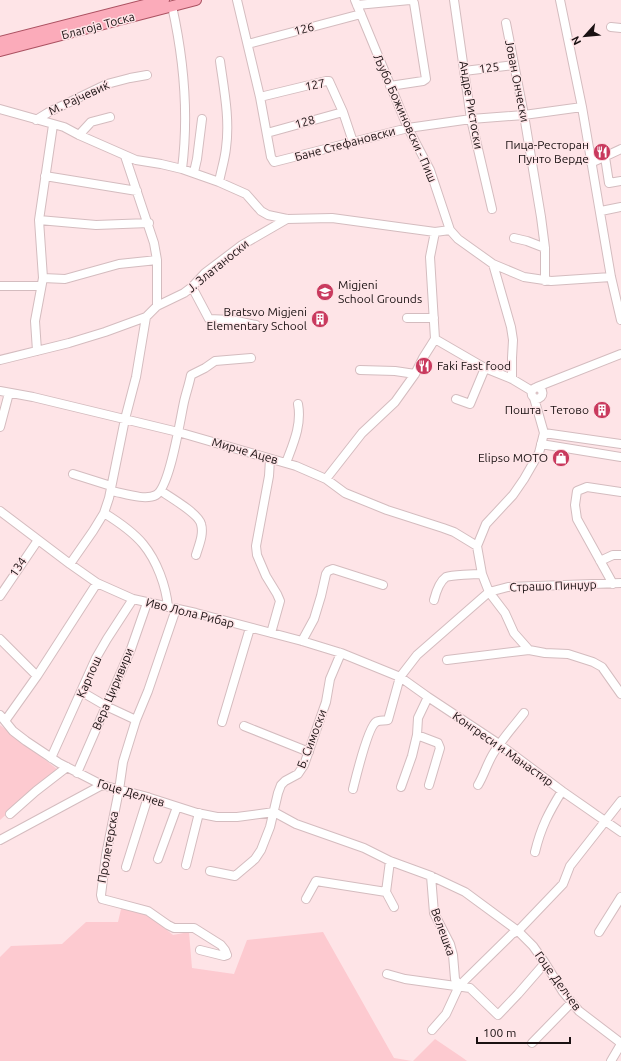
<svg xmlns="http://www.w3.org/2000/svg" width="621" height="1061" font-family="Ubuntu,sans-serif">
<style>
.green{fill:#fdcad0}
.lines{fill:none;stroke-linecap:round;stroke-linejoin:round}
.minor-casing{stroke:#d4bcbf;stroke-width:10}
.major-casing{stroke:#ab5161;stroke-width:12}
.minor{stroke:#fff;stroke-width:8}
.major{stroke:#fbabba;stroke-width:10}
.labels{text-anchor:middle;stroke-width:3;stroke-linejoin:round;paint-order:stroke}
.street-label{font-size:12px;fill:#1a1112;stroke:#fee4e7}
.poi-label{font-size:12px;fill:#1a1112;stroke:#fee4e7;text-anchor:end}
</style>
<rect width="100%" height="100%" fill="#fee4e7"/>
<path class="green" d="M0 725 57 769 0 820Z
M122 905 148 915 173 935 189 932 192 968 234 974 247 940 323 932 394 1058 412 1061H0V957L11 946 62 944 86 922H118Z
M435 1039 463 1058 467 1061H413Z"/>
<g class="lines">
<defs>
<path id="minor" d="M237 0 260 97 271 157 274 162 408 128 471 119 524 115 582 107
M355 0 408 128 430 170 450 230 458 239 493 264 524 277 551 281 611 277
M454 0 471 119 492 209
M560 0 582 107 611 277 621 320
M357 5 410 0 413 1 414 3 426 79 423 81 390 86
M172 6C184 60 189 114 182 169
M506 23 524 115 541 217 545 248V281
M611 27 621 28
M248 44 361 14
M464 71 514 65
M260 97 326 81H329L343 112 353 142
M0 109 64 127 79 135 136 160 161 164 182 169 219 182 246 194 261 211 268 215 287 219 332 218 435 232 450 230
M36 120 49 112 107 84 130 78 147 75
M267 133 343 112
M79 135 91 122 110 117
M125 156 154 243 157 260V306
M605 157 609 183 621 181
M591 163 621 149
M194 172 197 159 202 119
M45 176 137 191
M219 182C221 171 225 159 226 148 230 119 224 90 220 61
M601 211 621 207
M39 220 96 225 149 223
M514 238 527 241 545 248
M493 264 511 327 513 340 512 358V379
M43 278 65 279 119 264 157 260
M0 286H41
M192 287 209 319 232 320 256 325
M407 318H434
M435 339 485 368 512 379 532 391
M37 351 35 321 43 278 39 220 53 125
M0 360 69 343 105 332 146 317 157 306 184 293 192 287 205 273 242 245 287 219
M360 370 395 371 415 374
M537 387 621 354
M531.5 393a5.5 5.5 0 1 1 11 0a5.5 5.5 0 1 1-11 0Z
M0 391 33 397 178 432 296 466 326 479 345 493 387 510 443 528 454 532 477 546
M534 398 544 433 539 453 524 479 513 495 486 524 477 546 482 574 489 592 505 613 514 633 529 650 545 653 568 654 593 662 602 667 621 694
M456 399 470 404 485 368
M0 427 9 393
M544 433 621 444
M541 444 621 457
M270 459 269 476 256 546 257 555 266 576 277 594 280 601 271 633
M286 463C293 444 302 425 298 404
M73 474 111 486
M326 479 362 433 395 402 415 374 423 358 435 339 430 257 435 232
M111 491C123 493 145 501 156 495 170 487 180 420 184 402 186 393 189 385 191 375L205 368 215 361 251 358
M161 491C170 497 199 514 201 524 204 534 199 545 196 555
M0 511 70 564 97 583 133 599 196 613 302 641 341 653 400 677 428 697 499 744 562 791 621 832
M104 513C117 521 133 532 143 544 157 561 166 586 168 607
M600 561 613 555H621
M70 564 93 531 104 513 109 498 125 419 136 377 146 317
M613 584 577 519 575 505 577 491 587 487 621 492
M0 596 38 540
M434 600C436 592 439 582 446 577 452 575 475 574 482 574
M176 609 148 691 136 720 123 762 119 790 106 855 101 895 102 899 106 900 148 911 168 925 174 928H194L221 945 225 950 227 955 224 956 200 950
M0 639 37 676
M302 641 314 619 321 596 326 574 328 571 333 569 383 585
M447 660 529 650
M82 692 106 706 136 720
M0 715 13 731 26 741 59 763 102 785 144 796 197 813 217 817H237L274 812 296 824 364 848 390 861 431 876 465 892 518 931 533 946 545 963 563 992 579 1011 621 1043
M5 721 37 676 97 583
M222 722 250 628
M244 726 309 752
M417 735 438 743 440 748 429 785
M51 758 96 658 107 639 133 599
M77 773 131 649 147 603
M478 785C484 775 487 764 493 754 502 739 514 726 524 713
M401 787 412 756 417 735 418 718 428 697
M353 789C356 777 368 727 376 722 379 720 385 721 388 720L400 677 417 655 489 592 508 587 621 583
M10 814 36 791 67 767
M0 840 102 785
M535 852C541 827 549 812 562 791
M158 859 177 807
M390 861 386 892 394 907
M186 865 199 813
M126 867 148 797
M210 871 235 876 255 859 261 850 270 827 278 793 281 785 285 781 298 774 304 765 326 702 330 679 341 653
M431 876 434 913 450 944 453 955 455 979 459 986
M306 899 316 881 386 892
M599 932 621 897
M387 974 405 979 470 988 498 1015 518 994 545 963
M432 1030 446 1014 459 986 512 934 518 931 563 884 570 866 621 801
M532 1043 572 1002
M611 1061 621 1044"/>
<path id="major" d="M0 42 164 0
M0 51 196 0"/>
</defs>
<use href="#minor" class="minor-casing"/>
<use href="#major" class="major-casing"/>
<use href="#minor" class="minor"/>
<use href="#major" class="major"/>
</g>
<defs>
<symbol id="restaurant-disc" viewBox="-11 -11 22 22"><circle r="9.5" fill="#c93a5e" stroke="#fee4e7"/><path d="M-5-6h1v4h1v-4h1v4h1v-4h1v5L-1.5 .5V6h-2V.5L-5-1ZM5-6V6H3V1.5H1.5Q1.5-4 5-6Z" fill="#fff"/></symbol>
<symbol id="school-disc" viewBox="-11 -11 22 22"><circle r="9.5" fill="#c93a5e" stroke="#fee4e7"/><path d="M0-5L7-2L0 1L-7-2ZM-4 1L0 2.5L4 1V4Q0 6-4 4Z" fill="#fff"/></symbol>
<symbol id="building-disc" viewBox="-11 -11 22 22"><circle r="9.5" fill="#c93a5e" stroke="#fee4e7"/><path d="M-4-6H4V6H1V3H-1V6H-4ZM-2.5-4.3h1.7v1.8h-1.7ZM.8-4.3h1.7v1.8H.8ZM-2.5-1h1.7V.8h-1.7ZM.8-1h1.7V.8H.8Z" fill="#fff"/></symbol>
<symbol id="shop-disc" viewBox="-11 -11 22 22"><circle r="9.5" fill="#c93a5e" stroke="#fee4e7"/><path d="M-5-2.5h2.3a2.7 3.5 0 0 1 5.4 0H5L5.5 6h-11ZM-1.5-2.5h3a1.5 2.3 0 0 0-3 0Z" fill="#fff"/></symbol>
</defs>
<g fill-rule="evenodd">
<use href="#restaurant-disc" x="592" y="142" width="20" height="20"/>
<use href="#school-disc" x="315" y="282" width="20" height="20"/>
<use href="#building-disc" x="310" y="309" width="20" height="20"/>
<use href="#restaurant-disc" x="414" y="356" width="20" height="20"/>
<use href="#building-disc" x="592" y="400" width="20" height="20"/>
<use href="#shop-disc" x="551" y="448" width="20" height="20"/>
</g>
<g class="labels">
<g class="street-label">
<text transform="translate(98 26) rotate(-15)" y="4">Благоја Тоска</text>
<text transform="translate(304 29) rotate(-15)" y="4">126</text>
<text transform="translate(489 68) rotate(-8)" y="4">125</text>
<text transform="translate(517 81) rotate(79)" y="4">Јован Ончески</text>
<text transform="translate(315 85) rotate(-10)" y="4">127</text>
<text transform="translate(79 98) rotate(-25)" y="4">М. Рајчевиќ</text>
<text transform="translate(471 105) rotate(80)" y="4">Андре Ристоски</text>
<text transform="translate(405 118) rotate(66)" y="4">Љубо Божиновски - Пиш</text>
<text transform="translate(305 122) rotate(-16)" y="4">128</text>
<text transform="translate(345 144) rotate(-15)" y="4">Бане Стефановски</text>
<text transform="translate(218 266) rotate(-39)" y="4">Ј. Златаноски</text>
<text transform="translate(245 451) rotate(16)" y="4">Мирче Ацев</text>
<text transform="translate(18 567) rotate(-56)" y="4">134</text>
<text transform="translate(553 586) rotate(-2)" y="4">Страшо Пинџур</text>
<text transform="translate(190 613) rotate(14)" y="4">Иво Лола Рибар</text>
<text transform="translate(89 677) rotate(-66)" y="4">Карпош</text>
<text transform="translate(113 689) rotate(-67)" y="4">Вера Циривири</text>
<text transform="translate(312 739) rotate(-69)" y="4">Б. Симоски</text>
<text transform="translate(503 749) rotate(35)" y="4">Конгреси и Манастир</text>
<text transform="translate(131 793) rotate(17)" y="4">Гоце Делчев</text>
<text transform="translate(108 847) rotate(-80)" y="4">Пролетерска</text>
<text transform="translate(443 932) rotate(70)" y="4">Велешка</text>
<text transform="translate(558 981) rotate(54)" y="4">Гоце Делчев</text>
</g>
<g class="poi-label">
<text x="589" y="149">Пица-Ресторан<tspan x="589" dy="14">Пунто Верде</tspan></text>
<text x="338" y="289" text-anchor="start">Migjeni<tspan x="338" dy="14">School Grounds</tspan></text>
<text x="307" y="316">Bratsvo Migjeni<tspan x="307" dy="14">Elementary School</tspan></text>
<text x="437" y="370" text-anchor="start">Faki Fast food</text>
<text x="589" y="414">Пошта - Тетово</text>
<text x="548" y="462">Elipso MOTO</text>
</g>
</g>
<g transform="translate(585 36) rotate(243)" stroke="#fee4e7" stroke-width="3" paint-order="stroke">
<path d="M0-3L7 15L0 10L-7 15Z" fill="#1a1112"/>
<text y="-6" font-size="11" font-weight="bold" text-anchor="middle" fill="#1a1112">N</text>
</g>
<path d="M477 1037v6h93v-6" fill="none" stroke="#1a1112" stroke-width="2"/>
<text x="483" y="1037" font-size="12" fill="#1a1112" stroke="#fee4e7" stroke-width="3" paint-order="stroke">100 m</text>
</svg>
